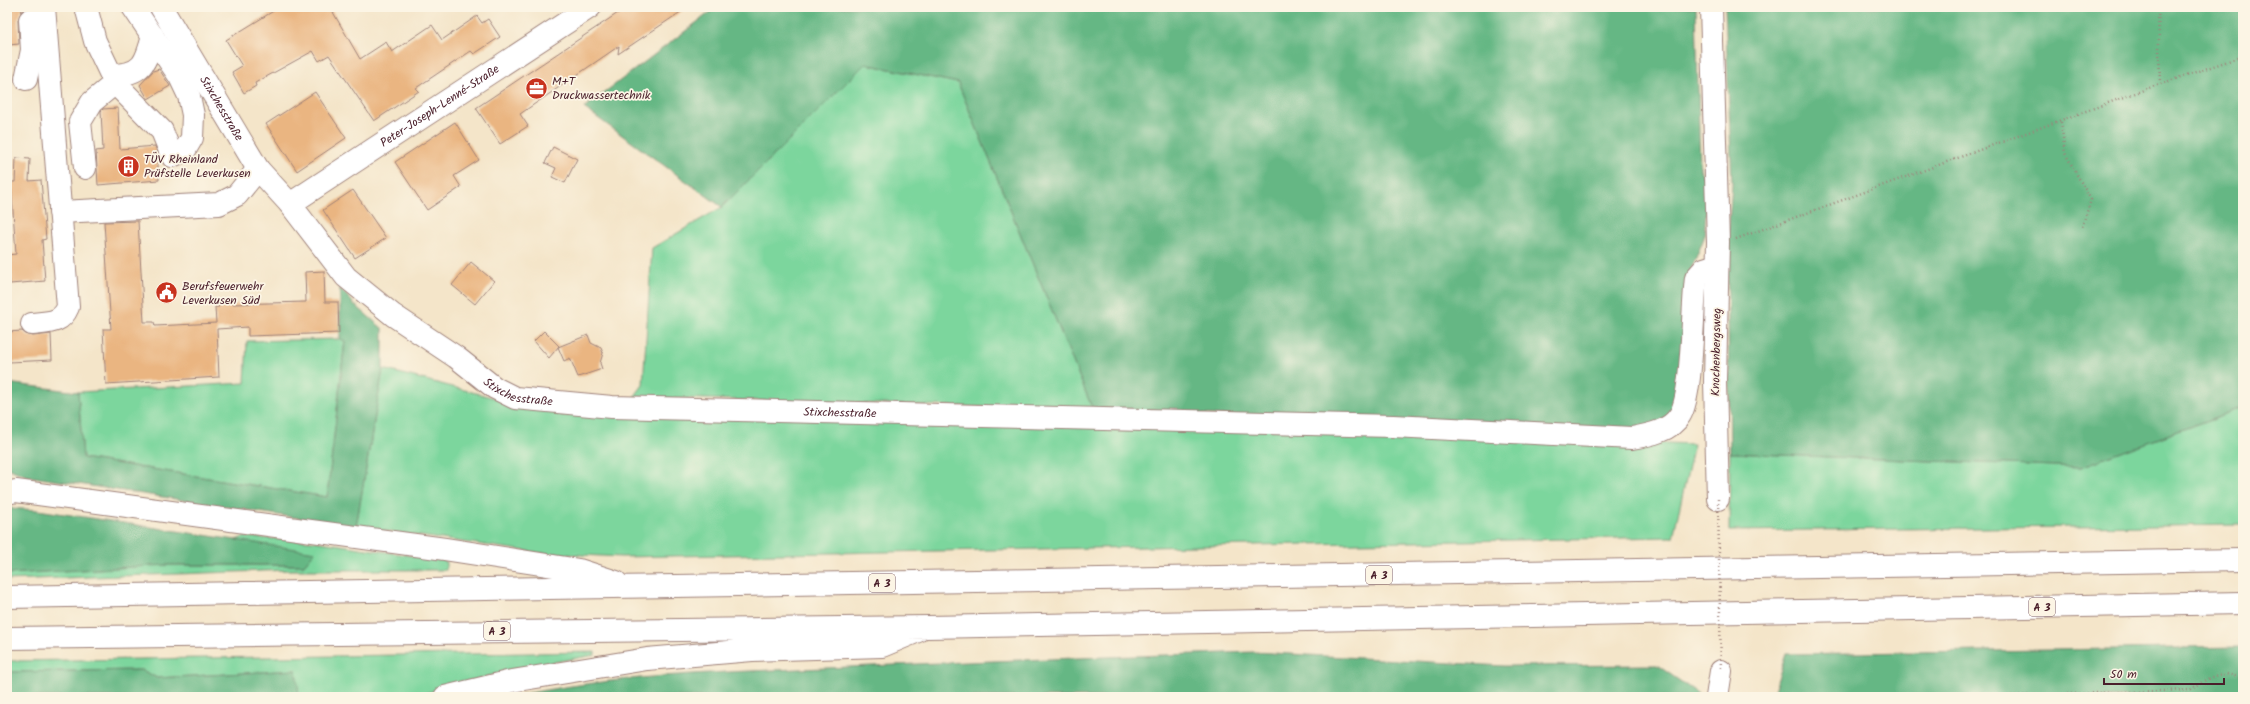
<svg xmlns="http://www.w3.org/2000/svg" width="2250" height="704" font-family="Kalam,sans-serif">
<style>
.green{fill:#7cd69d;stroke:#637a64}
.forest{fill:#65b784;stroke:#586b58}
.building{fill:#eab581}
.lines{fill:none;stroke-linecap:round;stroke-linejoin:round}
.minor-casing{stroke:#9f827a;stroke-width:24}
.highway-casing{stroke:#9f827a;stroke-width:24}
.path{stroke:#9f827a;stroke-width:2.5;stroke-dasharray:1 3;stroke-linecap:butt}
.minor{stroke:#fff;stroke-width:22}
.highway{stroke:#fff;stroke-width:22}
.path-bridge{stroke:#9f827a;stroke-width:2.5;stroke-dasharray:1 3;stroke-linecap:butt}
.labels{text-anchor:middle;stroke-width:3.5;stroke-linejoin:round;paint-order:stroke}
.shield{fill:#fcf5e5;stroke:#7f5f63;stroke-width:1}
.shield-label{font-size:11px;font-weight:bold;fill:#4a1f2b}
.poi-label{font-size:12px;fill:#4a1f2b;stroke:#fcf5e5;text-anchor:start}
.street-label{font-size:12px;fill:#4a1f2b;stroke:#fcf5e5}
</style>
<rect width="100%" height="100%" fill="#fcf5e5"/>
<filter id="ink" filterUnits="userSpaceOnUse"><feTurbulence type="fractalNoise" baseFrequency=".025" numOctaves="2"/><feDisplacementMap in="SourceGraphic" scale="8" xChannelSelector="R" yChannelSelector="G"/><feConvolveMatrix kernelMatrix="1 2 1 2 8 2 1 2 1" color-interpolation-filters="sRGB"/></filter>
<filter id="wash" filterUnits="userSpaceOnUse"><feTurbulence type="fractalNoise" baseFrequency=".012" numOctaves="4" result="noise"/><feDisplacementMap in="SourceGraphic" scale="16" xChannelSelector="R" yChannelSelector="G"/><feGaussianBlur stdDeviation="0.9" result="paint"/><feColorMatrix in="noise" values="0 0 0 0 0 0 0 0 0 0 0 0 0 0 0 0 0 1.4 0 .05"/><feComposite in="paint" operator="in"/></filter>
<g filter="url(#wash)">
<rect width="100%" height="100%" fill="#f4e5c9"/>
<path class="green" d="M865 64 958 83 1093 410 634 397 643 385 652 248 722 207Z
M340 339 345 340 327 497 83 458 78 392 245 383 247 341Z
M383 369 503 400 1694 444 1673 537 622 557 541 553 356 527Z
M2243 407V525L1729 531 1730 453 2081 467Z
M244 537 314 541 446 561V570H291L7 580V574L168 565H304L314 552 233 541Z
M595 652V655L515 669 411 697H298L296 670 157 678 142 670 7 672V661Z"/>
<path class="forest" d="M717 7H1696L1700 170 1708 186 1704 238 1688 277 1679 395 1671 417 1631 432 1093 410 958 83 865 64 722 207 584 108Z
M1725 7H2243V407L2081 467 1730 453 1727 249 1732 184Z
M340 288 354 304 383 329V369L356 527 27 476 7 468V383L78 392 83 458 327 497 345 341 340 339Z
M8 508 38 510 315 552 304 565H168L7 574Z
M2243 647V697H1772L1786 654Z
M1254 652 1504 666 1657 665 1703 697H509C614 675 720 672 826 668 969 661 1111 657 1254 652Z
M142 670 157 678 296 670 299 694 298 697H7V672Z"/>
<g id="blocks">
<path class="building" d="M23 7 18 20 19 44 9 45 7 34V8Z
M280 7H330L360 59 386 42 392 52 432 25 442 40 477 16 482 23 488 19 500 37 474 54 471 51 416 88 419 91 374 121 329 55 319 61 313 51 255 83 256 86 244 93 232 72 242 66 226 40Z
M627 7H688L618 54 619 46 520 114 528 126 500 144 476 108Z
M159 69 170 86 148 99 140 85 153 71Z
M315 92 346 138 297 171 266 124Z
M118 108 120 149 155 146 157 152 159 180 98 185 96 151 103 150 101 111 103 109Z
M455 122 479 160 454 176 461 187 427 210 395 162Z
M553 147 577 159 565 183 552 177 556 168 545 163Z
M16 158 30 159 29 181 41 180 46 239 42 240 45 281 10 284 7 255 16 254 11 182H15Z
M353 190 386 238 355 258 323 210Z
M138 221 144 322H154L155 326 216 323 215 307H219L218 303 231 302 232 304 306 302 305 272 324 271 325 302H338L339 333 248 336V327L217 329 219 377 106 384 103 329H111L104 222Z
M471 262 494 281 475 304 452 285Z
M22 331 27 335 33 336 51 334 52 360 9 362 8 332Z
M544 331 559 346 549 358 534 341Z
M588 335 591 343 601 348 603 353 600 363 602 369 578 377 570 358 564 361 558 347Z"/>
</g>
</g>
<g filter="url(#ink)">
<use href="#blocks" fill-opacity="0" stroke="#9f827a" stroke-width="1"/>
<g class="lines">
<defs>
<g id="minor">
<path d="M86 7 95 41 115 83 162 131 172 156 185 150 192 138 193 115 189 96 180 77 133 7"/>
<path id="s1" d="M161 7 258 169 290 204 346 277 393 315 456 357 495 388 515 398 612 407 1393 426 1632 438C1649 435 1671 431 1680 415 1693 394 1692 308 1696 278L1704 269 1717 265"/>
<path d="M1711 7 1718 242 1715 381 1718 499"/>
<path d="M112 75C142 75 146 63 153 36"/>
<path d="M26 79 32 50 30 20"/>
<path d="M85 168 80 122 92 102 115 83"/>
<path id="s2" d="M290 204 590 7"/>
<path d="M60 212 219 204 237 195 258 169"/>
<path d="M32 324C48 322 61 324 68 307L44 7"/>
<path d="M1717 697 1721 671"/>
</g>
<path id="highway" d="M7 493 16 491 445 549 579 570 616 582
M7 597 2243 560
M7 638 928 627 2243 603
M445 697 512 681 647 659 752 650 882 646 918 631"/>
</defs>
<use href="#minor" class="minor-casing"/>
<use href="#highway" class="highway-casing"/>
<path class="path" d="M2158 7 2160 84
M2061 122 2065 153 2091 200 2082 227
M1736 239 2160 84 2243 56
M1975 697 2190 690C2209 678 2221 667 2243 680"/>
<use href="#minor" class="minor"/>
<use href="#highway" class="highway"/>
<path class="path-bridge" d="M1718 499 1721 671"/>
</g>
</g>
<defs>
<symbol id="office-disc" viewBox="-11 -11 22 22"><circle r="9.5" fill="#c8321e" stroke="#fcf5e5"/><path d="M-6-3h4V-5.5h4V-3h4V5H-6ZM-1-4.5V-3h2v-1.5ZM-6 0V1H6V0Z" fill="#fff"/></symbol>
<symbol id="building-disc" viewBox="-11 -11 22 22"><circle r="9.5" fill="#c8321e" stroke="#fcf5e5"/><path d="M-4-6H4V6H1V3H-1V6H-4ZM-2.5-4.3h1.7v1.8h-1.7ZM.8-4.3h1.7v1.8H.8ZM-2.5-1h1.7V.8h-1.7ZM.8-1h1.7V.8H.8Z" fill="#fff"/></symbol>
<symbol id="civic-disc" viewBox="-11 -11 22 22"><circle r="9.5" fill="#c8321e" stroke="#fcf5e5"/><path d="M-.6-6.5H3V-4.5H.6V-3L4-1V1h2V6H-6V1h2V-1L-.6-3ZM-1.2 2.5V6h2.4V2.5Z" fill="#fff"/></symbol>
</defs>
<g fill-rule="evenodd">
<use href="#office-disc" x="524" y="76" width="25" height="25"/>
<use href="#building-disc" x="116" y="154" width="25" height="25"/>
<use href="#civic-disc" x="154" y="280" width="25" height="25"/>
</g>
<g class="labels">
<g class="shield">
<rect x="1366" y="566" width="26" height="18" rx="3"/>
<rect x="869" y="574" width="26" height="18" rx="3"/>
<rect x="2029" y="598" width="26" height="18" rx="3"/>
<rect x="484" y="622" width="26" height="18" rx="3"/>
</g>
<g class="shield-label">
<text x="1379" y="579">A 3</text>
<text x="882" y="587">A 3</text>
<text x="2042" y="611">A 3</text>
<text x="497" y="635">A 3</text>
</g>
<g class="poi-label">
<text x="552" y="85">M+T<tspan x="552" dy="14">Druckwassertechnik</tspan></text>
<text x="144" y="163">TÜV Rheinland<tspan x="144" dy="14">Prüfstelle Leverkusen</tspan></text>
<text x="182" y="290">Berufsfeuerwehr<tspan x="182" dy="14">Leverkusen Süd</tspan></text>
</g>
<g class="street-label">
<text dy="4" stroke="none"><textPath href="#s2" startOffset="179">Peter-Joseph-Lenné-Straße</textPath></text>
<text dy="4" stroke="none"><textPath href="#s1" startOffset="118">Stixchesstraße</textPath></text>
<text transform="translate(1716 352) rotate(-89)" y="4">Knochenbergsweg</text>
<text dy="4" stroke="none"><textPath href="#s1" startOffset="538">Stixchesstraße</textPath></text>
<text dy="4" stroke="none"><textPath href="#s1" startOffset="862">Stixchesstraße</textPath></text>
</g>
</g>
<rect width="2250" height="704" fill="none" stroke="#fcf5e5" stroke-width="24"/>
<path d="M2104 678v6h120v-6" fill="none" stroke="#4a1f2b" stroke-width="2"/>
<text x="2110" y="678" font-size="12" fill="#4a1f2b" stroke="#fcf5e5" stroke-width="3" paint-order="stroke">50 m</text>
</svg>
